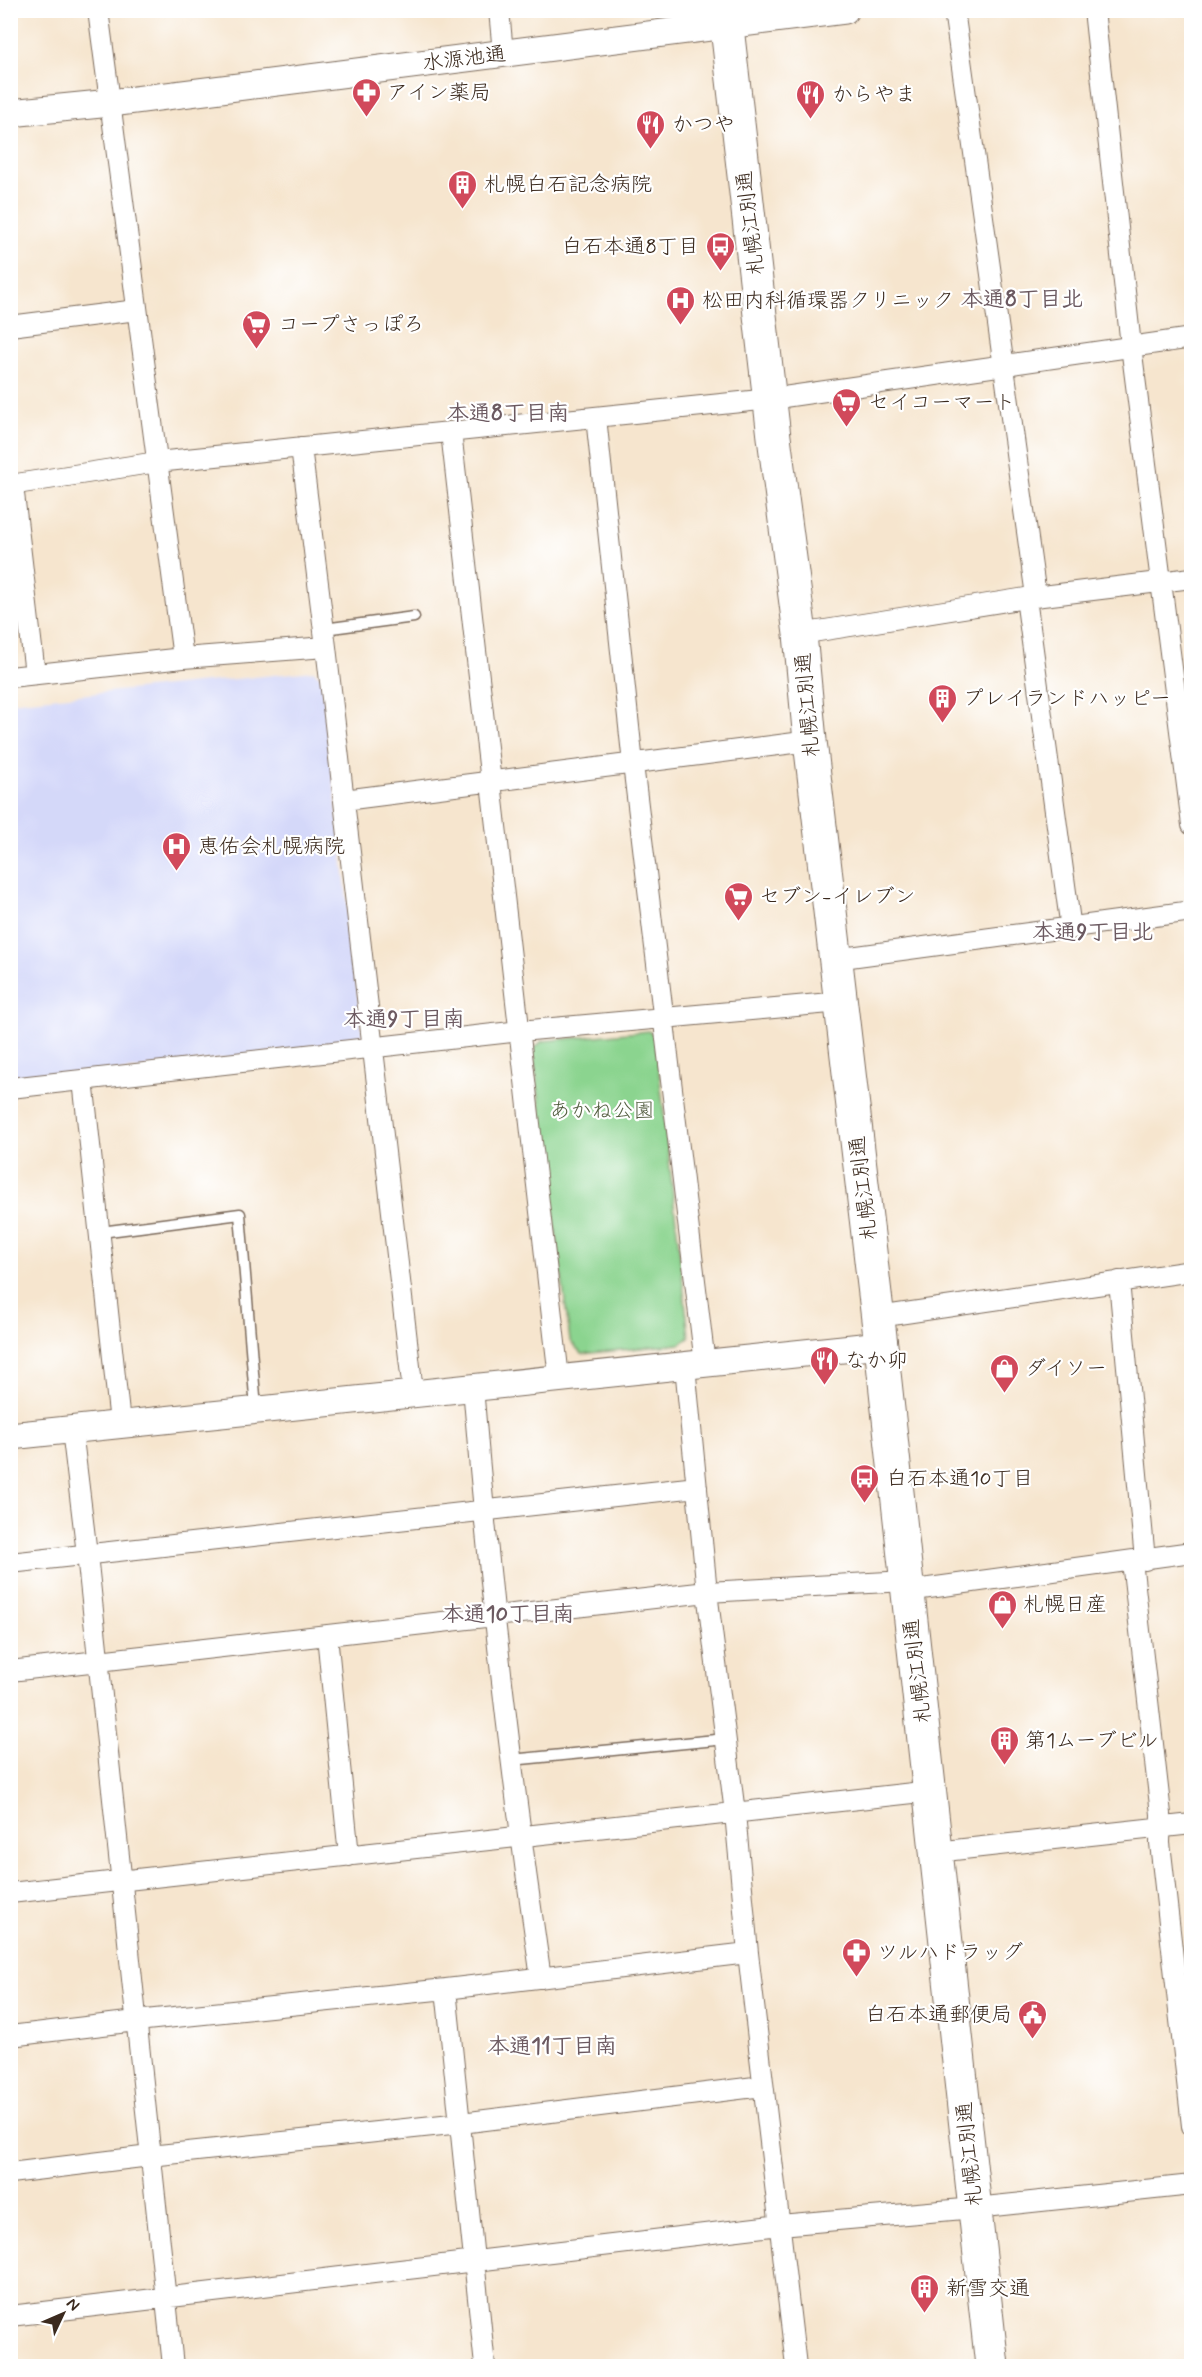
<svg xmlns="http://www.w3.org/2000/svg" width="1202" height="2377" font-family="Mynerve,'Klee One',sans-serif">
<style>
.built{fill:#d4d8f9}
.green{fill:#8bd48f;stroke:#637f56;stroke-width:1.5}
.lines{fill:none;stroke-linecap:round;stroke-linejoin:round}
.lane-casing{stroke:#7c6b5c;stroke-width:13}
.street-casing{stroke:#7c6b5c;stroke-width:22}
.secondary-casing{stroke:#7c6b5c;stroke-width:29}
.highway-casing{stroke:#7c6b5c;stroke-width:35}
.lane{stroke:#fff;stroke-width:10}
.street{stroke:#fff;stroke-width:20}
.secondary{stroke:#fff;stroke-width:27}
.highway{stroke:#fff;stroke-width:33}
.labels{text-anchor:middle;stroke-width:4.5;stroke-linejoin:round;paint-order:stroke}
.street-label{font-size:21px;fill:#3b2a1e;stroke:#fff}
.poi-label{font-size:21px;fill:#3b2a1e;stroke:#fff;text-anchor:start}
.park-label{font-size:21px;fill:#535d40;stroke:#fff}
.neighbourhood-label{font-size:22px;font-weight:bold;fill:#6c5a61;stroke:#fff}
</style>
<rect width="100%" height="100%" fill="#fff"/>
<filter id="ink" filterUnits="userSpaceOnUse"><feTurbulence type="fractalNoise" baseFrequency=".0167" numOctaves="2"/><feDisplacementMap in="SourceGraphic" scale="12" xChannelSelector="R" yChannelSelector="G"/><feConvolveMatrix kernelMatrix="1 2 1 2 8 2 1 2 1" color-interpolation-filters="sRGB"/></filter>
<filter id="wash" filterUnits="userSpaceOnUse"><feTurbulence type="fractalNoise" baseFrequency=".008" numOctaves="4" result="noise"/><feDisplacementMap in="SourceGraphic" scale="24" xChannelSelector="R" yChannelSelector="G"/><feGaussianBlur stdDeviation="1.35" result="paint"/><feColorMatrix in="noise" values="0 0 0 0 0 0 0 0 0 0 0 0 0 0 0 0 0 1.4 0 .05"/><feComposite in="paint" operator="in"/></filter>
<g filter="url(#wash)">
<rect width="100%" height="100%" fill="#f6e5ce"/>
<path class="built" d="M314 671 322 678 363 1041 11 1085 10 702Z"/>
<path class="green" d="M649 1031 655 1036 689 1337 680 1344 582 1354 570 1341 533 1050 542 1041Z"/>
</g>
<g filter="url(#ink)">
<g class="lines">
<defs>
<path id="lane" d="M324 629 414 617
M101 1232 240 1214 256 1409
M511 1760 726 1739"/>
<path id="street" d="M98 10 183 658
M499 10 503 53
M954 10 1036 596
M1094 10 1131 346 1192 825
M10 326 137 310
M596 417 633 764 705 1364
M451 432 559 1378
M301 447 326 647 413 1392
M10 485 157 462 770 399 1192 338
M13 485 35 674
M1026 598 1071 929
M800 634 1026 598 1192 578
M10 677 183 658 326 647
M344 800 810 741
M835 959 1192 911
M83 1080 120 1423
M10 1088 520 1031 841 1002
M1119 1281 1145 1560
M878 1317 1192 1271
M685 1366 707 1592 735 1813 748 1953 796 2366
M473 1387C489 1585 512 1782 541 1978
M72 1430 87 1554 173 2366
M1132 1561 1161 1814 1160 1843 1192 2126
M10 1563 697 1487
M907 1591 1192 1552
M327 1635 349 1856
M10 1671 707 1592 906 1581
M936 1852 1192 1824
M10 1893 931 1791
M446 1989 485 2366
M10 2036 136 2021 446 1989 748 1953
M10 2173 150 2156 461 2123 763 2086
M10 2316 780 2225 975 2208 1192 2185"/>
<path id="secondary" d="M10 113 111 103 845 10
M10 1436 881 1345"/>
<path id="highway" d="M725 10 774 437 800 634 810 741 881 1345 992 2366"/>
</defs>
<use href="#lane" class="lane-casing"/>
<use href="#street" class="street-casing"/>
<use href="#secondary" class="secondary-casing"/>
<use href="#highway" class="highway-casing"/>
<use href="#lane" class="lane"/>
<use href="#street" class="street"/>
<use href="#secondary" class="secondary"/>
<use href="#highway" class="highway"/>
</g>
</g>
<defs>
<symbol id="pharmacy-pin" viewBox="-11 -11 22 30"><path d="M0 17L-7.5 6A9.5 9.5 0 1 1 7.5 6Z" fill="#d1495b" stroke="#fff"/><path d="M-2-6h4v4h4v4h-4v4h-4v-4h-4v-4h4Z" fill="#fff"/></symbol>
<symbol id="restaurant-pin" viewBox="-11 -11 22 30"><path d="M0 17L-7.5 6A9.5 9.5 0 1 1 7.5 6Z" fill="#d1495b" stroke="#fff"/><path d="M-5-6h1v4h1v-4h1v4h1v-4h1v5L-1.5 .5V6h-2V.5L-5-1ZM5-6V6H3V1.5H1.5Q1.5-4 5-6Z" fill="#fff"/></symbol>
<symbol id="building-pin" viewBox="-11 -11 22 30"><path d="M0 17L-7.5 6A9.5 9.5 0 1 1 7.5 6Z" fill="#d1495b" stroke="#fff"/><path d="M-4-6H4V6H1V3H-1V6H-4ZM-2.5-4.3h1.7v1.8h-1.7ZM.8-4.3h1.7v1.8H.8ZM-2.5-1h1.7V.8h-1.7ZM.8-1h1.7V.8H.8Z" fill="#fff"/></symbol>
<symbol id="bus-pin" viewBox="-11 -11 22 30"><path d="M0 17L-7.5 6A9.5 9.5 0 1 1 7.5 6Z" fill="#d1495b" stroke="#fff"/><path d="M-5-6H5V4H4V6H2V4H-2V6H-4V4H-5ZM-3.5-4V0h7V-4ZM-3.5 1.2v1.5H-2V1.2ZM2 1.2v1.5H3.5V1.2Z" fill="#fff"/></symbol>
<symbol id="hospital-pin" viewBox="-11 -11 22 30"><path d="M0 17L-7.5 6A9.5 9.5 0 1 1 7.5 6Z" fill="#d1495b" stroke="#fff"/><path d="M-5-5h3v3.5h4V-5h3V5h-3V1.5h-4V5h-3Z" fill="#fff"/></symbol>
<symbol id="supermarket-pin" viewBox="-11 -11 22 30"><path d="M0 17L-7.5 6A9.5 9.5 0 1 1 7.5 6Z" fill="#d1495b" stroke="#fff"/><path d="M-6-5.5h2.5l.6 2H6L4.5 2H-2.5L-4.4-4H-6ZM-1.5 3.2a1.3 1.3 0 1 0 .1 0ZM3 3.2a1.3 1.3 0 1 0 .1 0Z" fill="#fff"/></symbol>
<symbol id="shop-pin" viewBox="-11 -11 22 30"><path d="M0 17L-7.5 6A9.5 9.5 0 1 1 7.5 6Z" fill="#d1495b" stroke="#fff"/><path d="M-5-2.5h2.3a2.7 3.5 0 0 1 5.4 0H5L5.5 6h-11ZM-1.5-2.5h3a1.5 2.3 0 0 0-3 0Z" fill="#fff"/></symbol>
<symbol id="civic-pin" viewBox="-11 -11 22 30"><path d="M0 17L-7.5 6A9.5 9.5 0 1 1 7.5 6Z" fill="#d1495b" stroke="#fff"/><path d="M-.6-6.5H3V-4.5H.6V-3L4-1V1h2V6H-6V1h2V-1L-.6-3ZM-1.2 2.5V6h2.4V2.5Z" fill="#fff"/></symbol>
</defs>
<g fill-rule="evenodd">
<use href="#pharmacy-pin" x="350" y="76" width="33" height="45"/>
<use href="#restaurant-pin" x="794" y="78" width="33" height="45"/>
<use href="#restaurant-pin" x="634" y="108" width="33" height="45"/>
<use href="#building-pin" x="446" y="168" width="33" height="45"/>
<use href="#bus-pin" x="704" y="230" width="33" height="45"/>
<use href="#hospital-pin" x="664" y="284" width="33" height="45"/>
<use href="#supermarket-pin" x="240" y="308" width="33" height="45"/>
<use href="#supermarket-pin" x="830" y="386" width="33" height="45"/>
<use href="#building-pin" x="926" y="682" width="33" height="45"/>
<use href="#hospital-pin" x="160" y="830" width="33" height="45"/>
<use href="#supermarket-pin" x="722" y="880" width="33" height="45"/>
<use href="#restaurant-pin" x="808" y="1344" width="33" height="45"/>
<use href="#shop-pin" x="988" y="1352" width="33" height="45"/>
<use href="#bus-pin" x="848" y="1462" width="33" height="45"/>
<use href="#shop-pin" x="986" y="1588" width="33" height="45"/>
<use href="#building-pin" x="988" y="1724" width="33" height="45"/>
<use href="#pharmacy-pin" x="840" y="1936" width="33" height="45"/>
<use href="#civic-pin" x="1016" y="1998" width="33" height="45"/>
<use href="#building-pin" x="908" y="2272" width="33" height="45"/>
</g>
<g class="labels">
<g class="street-label">
<text transform="translate(464 58) rotate(-7)" y="7">水源池通</text>
<text transform="translate(750 223) rotate(-97)" y="7">札幌江別通</text>
<text transform="translate(807 705) rotate(-95)" y="7">札幌江別通</text>
<text transform="translate(863 1188) rotate(-97)" y="7">札幌江別通</text>
<text transform="translate(917 1671) rotate(-97)" y="7">札幌江別通</text>
<text transform="translate(969 2154) rotate(-96)" y="7">札幌江別通</text>
</g>
<g class="poi-label">
<text x="387" y="99">アイン薬局</text>
<text x="832" y="101">からやま</text>
<text x="672" y="131">かつや</text>
<text x="484" y="191">札幌白石記念病院</text>
<text x="699" y="253" text-anchor="end">白石本通8丁目</text>
<text x="702" y="307">松田内科循環器クリニック</text>
<text x="278" y="331">コープさっぽろ</text>
<text x="868" y="409">セイコーマート</text>
<text x="963" y="705">プレイランドハッピー</text>
<text x="198" y="853">恵佑会札幌病院</text>
<text x="759" y="903">セブン-イレブン</text>
<text x="845" y="1367">なか卯</text>
<text x="1025" y="1375">ダイソー</text>
<text x="886" y="1485">白石本通10丁目</text>
<text x="1023" y="1611">札幌日産</text>
<text x="1025" y="1747">第1ムーブビル</text>
<text x="877" y="1959">ツルハドラッグ</text>
<text x="1012" y="2021" text-anchor="end">白石本通郵便局</text>
<text x="946" y="2295">新雪交通</text>
</g>
<g class="park-label">
<text x="602" y="1117">あかね公園</text>
</g>
<g class="neighbourhood-label">
<text x="1022" y="306">本通8丁目北</text>
<text x="508" y="420">本通8丁目南</text>
<text x="1093" y="939">本通9丁目北</text>
<text x="404" y="1026">本通9丁目南</text>
<text x="508" y="1621">本通10丁目南</text>
<text x="552" y="2053">本通11丁目南</text>
</g>
</g>
<rect width="1202" height="2377" fill="none" stroke="#fff" stroke-width="36"/>
<g transform="translate(63 2314) rotate(46)" stroke="#ffffff" stroke-width="4.5" paint-order="stroke">
<path d="M0-4.5L10 22L0 15L-10 22Z" fill="#3b2a1e"/>
<text y="-9" font-size="16" font-weight="bold" text-anchor="middle" fill="#3b2a1e">N</text>
</g>
</svg>
